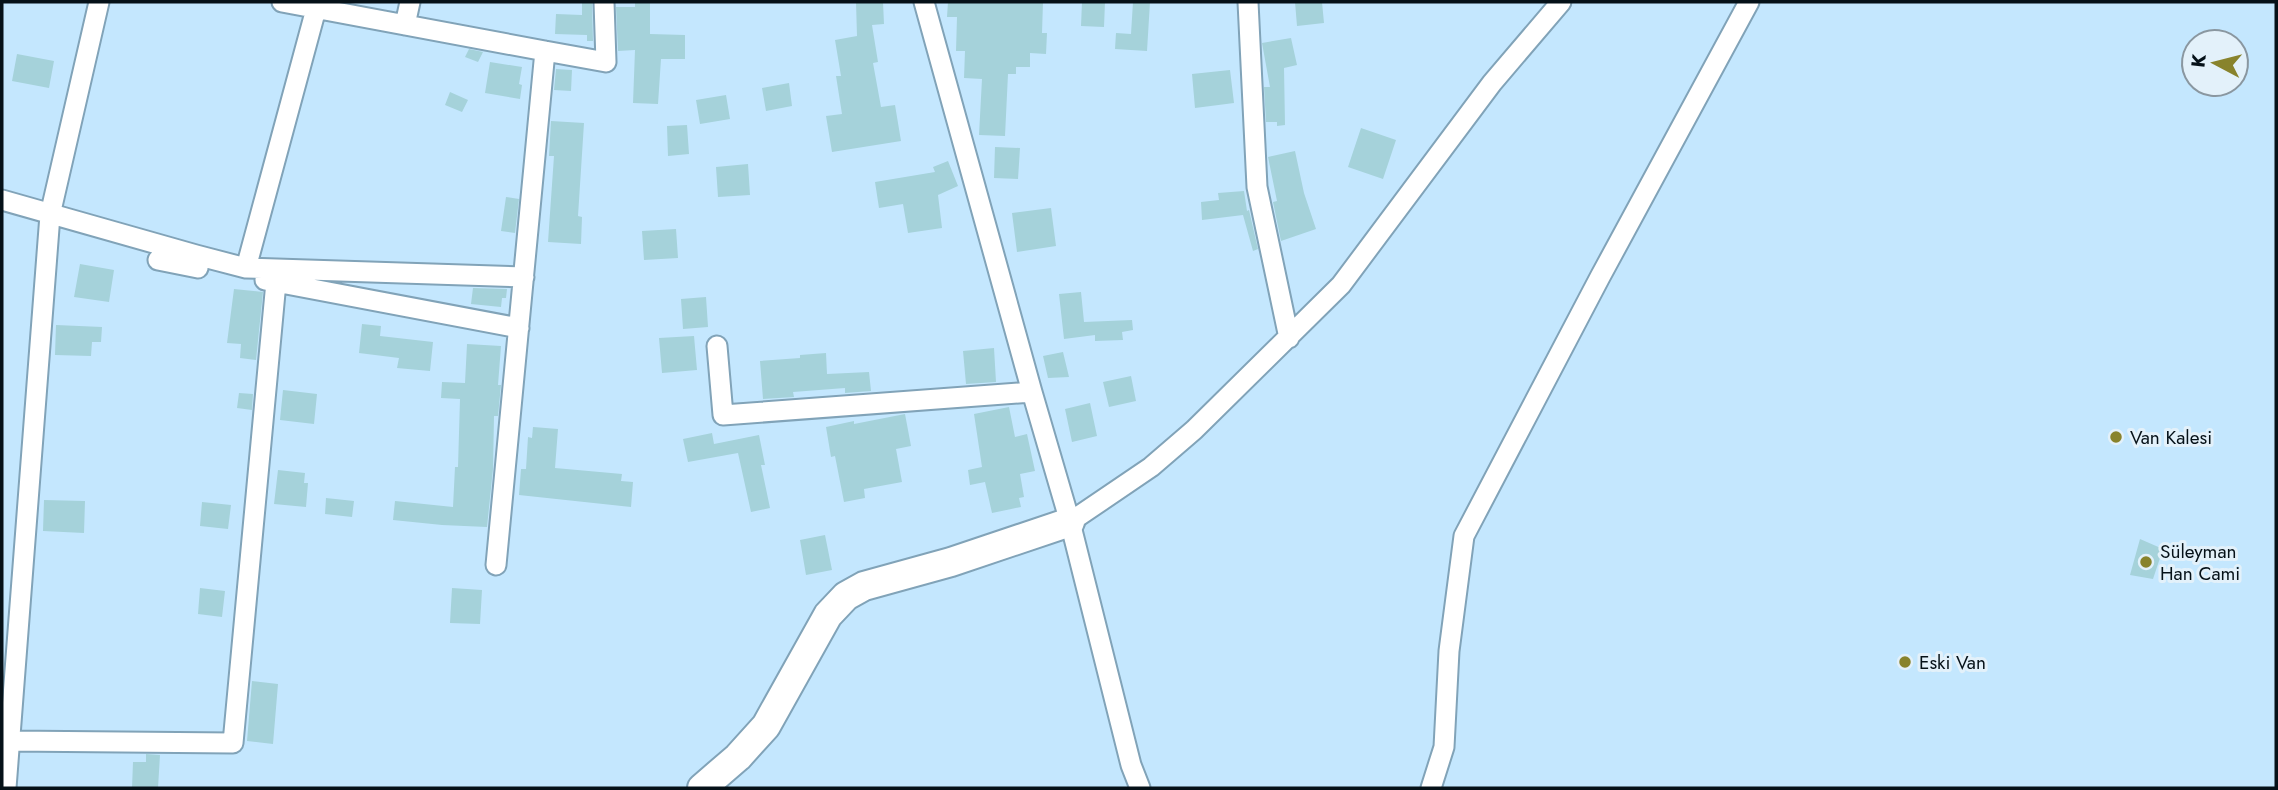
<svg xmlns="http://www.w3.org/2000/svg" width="2278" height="790" font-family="Jost,sans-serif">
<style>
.building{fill:#a5d2da}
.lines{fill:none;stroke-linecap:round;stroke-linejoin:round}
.street-casing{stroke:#81a3b8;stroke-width:23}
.secondary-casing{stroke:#81a3b8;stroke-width:32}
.street{stroke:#fff;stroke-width:19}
.secondary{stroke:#fff;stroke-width:28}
.poi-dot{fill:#88832c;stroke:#e3f1fa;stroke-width:2.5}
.labels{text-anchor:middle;stroke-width:6;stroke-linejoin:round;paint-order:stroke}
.poi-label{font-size:19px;fill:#051118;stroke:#e3f1fa;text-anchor:start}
</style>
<rect width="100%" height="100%" fill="#c4e7fe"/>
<path class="building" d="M582 2 592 3 593 41H587V35L555 34 556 14 582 15Z
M635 2H650V34L685 35V59H661L658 104 633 103 635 50 618 51 616 7H635Z
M856 2H883L884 24 872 25 878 62 873 63 881 107 895 105 901 141 832 152 826 116 842 114 836 76H841L835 40 857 36Z
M948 2H1043L1042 33H1047L1046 54 1030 53V67H1016V74H1008L1005 136 979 135 982 79 964 78 965 51H956L957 17H947Z
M1082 2H1105L1104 27 1081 26Z
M1133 2H1150L1147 51 1115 49 1116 33 1131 34Z
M1295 2H1322L1324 23 1297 26Z
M1291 38 1297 65 1284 68 1285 125 1277 126V122H1266L1264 87H1270L1262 43Z
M469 49 483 52 478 62 465 57Z
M17 54 54 61 49 88 12 81Z
M490 62 522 67 519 84 522 85 520 99 485 93Z
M556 69 572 70 571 91 554 90Z
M1230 70 1234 103 1195 108 1192 74Z
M789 83 792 106 766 111 762 88Z
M450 92 468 100 462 112 445 105Z
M726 95 730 119 700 124 696 100Z
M551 121 584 123 578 216 582 217 581 244 548 242 554 156H549Z
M687 125 689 154 668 156 667 126Z
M1361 128 1396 140 1383 179 1348 167Z
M995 147 1020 148 1018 179 994 178Z
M1295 151 1304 193 1316 229 1281 241 1273 202 1277 201 1268 157Z
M948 161 958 186 938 195 942 228 908 233 903 204 879 208 875 182 935 172 933 167Z
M748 164 750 195 718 197 716 167Z
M1244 191 1247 211 1249 210 1258 249 1253 251 1243 215 1202 220 1201 202 1219 200 1218 193Z
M506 197 519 199 515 233 501 231Z
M1051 208 1056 246 1017 252 1012 213Z
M676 229 678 258 644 260 642 231Z
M80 264 114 270 109 302 74 297Z
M473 288 507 289 506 298H502L501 307 471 304Z
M234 289 263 292 256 360 240 358 241 344 227 343Z
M1081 292 1084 322 1132 320 1133 330 1122 332 1123 340 1095 341V335L1064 339 1059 294Z
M706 297 708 327 683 329 681 299Z
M362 324 381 326 380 336 433 342 430 371 397 368 399 358 359 353Z
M56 325 102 327 101 342H92L91 356 55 355Z
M694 336 697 370 662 373 659 338Z
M467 344 501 346 498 385H501L498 416H494L493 469 487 527 442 525 393 520 395 501 453 507 455 467H458L460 399 441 398 442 382 465 383Z
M994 348 996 382 966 384 963 351Z
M1063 352 1069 377 1048 378 1043 356Z
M826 353 827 374 869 372 871 391 845 393V388L793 392 794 397 763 399 760 361 800 358V355Z
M1131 376 1136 401 1109 407 1103 382Z
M283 390 317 394 314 424 280 420Z
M239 393 253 394 252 410 237 408Z
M1090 403 1097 436 1072 442 1065 409Z
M1009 407 1015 437 1027 434 1035 471 1020 474 1024 497 1019 498 1021 507 992 513 985 482 970 485 968 470 982 467 974 414Z
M905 414 911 446 896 449 902 482 864 489 865 498 844 502 835 456 831 457 826 427 854 421V424Z
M533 427 558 429 555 468 622 474 621 481 633 482 631 507 519 495 521 469H526L528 437 532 438Z
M712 433 714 444 759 435 765 465H761L770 508 751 512 738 453 688 462 683 439Z
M278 470 305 473 304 483H308L306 507 274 504Z
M326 498 354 501 352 517 325 514Z
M44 500 85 501 84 533 43 531Z
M202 502 231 505 228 529 200 526Z
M825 535 832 570 806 575 800 540Z
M2140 539 2163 549 2153 579 2130 575Z
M200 588 225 591 222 617 198 614Z
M452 588 482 590 480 624 450 623Z
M252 681 278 684 273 744 247 741Z
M146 754 160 755 158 788H132L133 762H146Z"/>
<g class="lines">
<defs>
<path id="street" d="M282 2 545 51
M924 2 1032 392 1070 522 1131 765 1140 788
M1248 2 1257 187 1289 338
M405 25 410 2
M2 200 196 255 246 268 524 277
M158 260 198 268
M246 268 316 9
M265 280 519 328
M717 346 723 415 1032 392
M1070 522 1151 467 1194 430 1341 285 1492 83 1561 2
M496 565 545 51 606 62 604 2
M10 741 233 743 276 282
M6 788 50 215 99 2
M1431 788 1444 747 1449 651 1464 536 1600 277 1749 2"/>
<path id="secondary" d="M702 788 738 757 766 726 828 615 846 596 864 586 951 562 1070 522"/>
</defs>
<use href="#street" class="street-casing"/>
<use href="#secondary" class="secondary-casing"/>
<use href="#street" class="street"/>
<use href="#secondary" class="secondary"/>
</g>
<g class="poi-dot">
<circle cx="2116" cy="437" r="7"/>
<circle cx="2146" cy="562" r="7"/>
<circle cx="1905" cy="662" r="7"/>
</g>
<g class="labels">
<g class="poi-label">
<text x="2130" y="444">Van Kalesi</text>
<text x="2160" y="558">Süleyman<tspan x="2160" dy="22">Han Cami</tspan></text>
<text x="1919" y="669">Eski Van</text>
</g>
</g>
<rect width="2278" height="790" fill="none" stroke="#051118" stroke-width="7"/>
<g transform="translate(2215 63) rotate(277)"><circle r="33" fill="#e3f1fa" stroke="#8a97a0" stroke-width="2"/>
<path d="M0-5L12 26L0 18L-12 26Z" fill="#88832c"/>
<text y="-10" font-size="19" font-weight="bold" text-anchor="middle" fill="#051118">K</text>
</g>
</svg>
